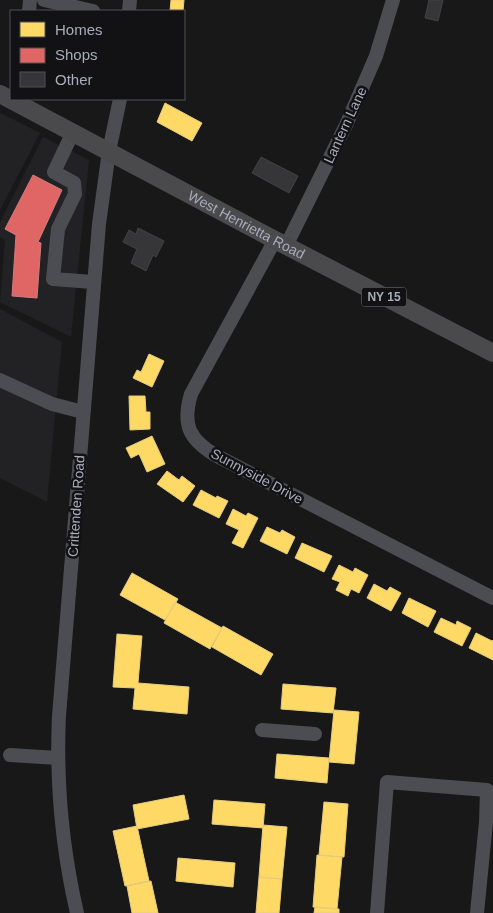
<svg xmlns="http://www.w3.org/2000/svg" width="493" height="913" font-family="Helvetica,sans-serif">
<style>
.built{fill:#222225}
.homes{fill:#ffd966;stroke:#e5cc80}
.shops{fill:#e06666;stroke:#cf7b80}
.building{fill:#363638;stroke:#414245}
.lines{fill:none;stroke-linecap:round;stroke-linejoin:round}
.minor{stroke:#4c4d52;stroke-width:14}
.major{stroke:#4a4a4d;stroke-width:18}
.labels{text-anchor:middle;stroke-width:5;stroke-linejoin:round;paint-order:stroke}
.shield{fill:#121215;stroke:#7b7e89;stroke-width:1}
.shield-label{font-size:12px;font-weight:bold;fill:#a8acbb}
.street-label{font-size:14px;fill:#a8acbb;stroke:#121215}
</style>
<rect width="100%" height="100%" fill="#181819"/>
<path class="built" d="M0 113 40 133 0 210Z
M43 137 89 160 71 337 0 302 5 240 0 237V222Z
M0 309 62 342 47 502 0 478Z"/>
<path class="homes" d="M171 0H184L183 11H170Z
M165 103 202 123 192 141 157 122Z
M149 354 164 361 152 387 133 378 137 370 141 372Z
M129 396H145L146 412H150V429L130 430Z
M152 436 165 464 147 472 139 454 131 458 126 448Z
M167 471 179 480 182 476 195 486 183 502 157 484Z
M201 490 216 498 217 496 228 501 219 518 193 505Z
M233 509 246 516 248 513 258 518 243 548 232 543 239 530 226 524Z
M267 527 280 533 282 530 295 537 287 554 260 541Z
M302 543 332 556 324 572 295 558Z
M339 565 353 572 355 568 368 575 359 593 351 589 348 596 336 590 340 582 332 579Z
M132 573 178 599 165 620 120 595Z
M374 584 387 591 390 587 401 593 391 611 367 598Z
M409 598 436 611 428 627 402 613Z
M175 602 222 628 210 649 164 623Z
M441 618 456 625 457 621 471 628 462 646 434 632Z
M223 626 273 654 261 675 212 647Z
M476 633 492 641 493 640V660L469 648Z
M117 634 142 636 138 683 189 687 187 714 133 709 135 688 113 687Z
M283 684 336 688 333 713 281 709Z
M334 710 359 712 354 764 329 762Z
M277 754 329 758 327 783 275 778Z
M184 795 189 819 137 829 133 805Z
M214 800 265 804 263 828 212 824Z
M324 802 348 804 344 857 319 855Z
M263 825 287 827 282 879 259 877Z
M137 826 149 881 125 886 113 831Z
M317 855 342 857 337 909 313 907Z
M178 858 235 863 233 887 176 881Z
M259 877 282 879 279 913H256Z
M151 881 158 913H132L127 886Z
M315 907 339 909V913H314Z"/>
<path class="shops" d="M33 175 62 190 38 242 41 243 37 298 12 296 16 235 5 229Z"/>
<path class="building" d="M429 0H443L438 21 425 18Z
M261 157 298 176 289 193 252 173Z
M138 228 164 241 156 257 153 255 146 271 131 263 137 249 123 242 129 230 136 234Z"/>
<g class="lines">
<path class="minor" d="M44 0 93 11
M29 11 30 0
M129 11 130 0
M73 132 54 172 74 183 75 194 58 229 53 279 93 282
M275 240 191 394C182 425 189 439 215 455L493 598
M286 246 346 125 376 56 393 0
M0 380 52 404 83 412
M262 730 315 734
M10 755 58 758
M77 913C62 848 56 783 59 716L99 224 109 151 120 99
M377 913 387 782 487 790 486 822 477 913"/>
<path class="major" id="s1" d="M0 94 275 240 493 353"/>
</g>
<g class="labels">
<rect class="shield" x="361.5" y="287.5" width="45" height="19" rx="4"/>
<g class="shield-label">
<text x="384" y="301">NY 15</text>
</g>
<g class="street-label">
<text transform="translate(345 125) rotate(-65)" y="5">Lantern Lane</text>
<text dy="5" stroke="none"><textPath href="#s1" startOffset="279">West Henrietta Road</textPath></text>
<text transform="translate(257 476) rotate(28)" y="5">Sunnyside Drive</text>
<text transform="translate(76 506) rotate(-86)" y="5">Crittenden Road</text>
</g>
</g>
<rect x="10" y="10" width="175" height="90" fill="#121215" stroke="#4e5057"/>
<rect x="20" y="22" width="25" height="15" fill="#ffd966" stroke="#4e5057"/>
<text x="55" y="35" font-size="15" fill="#a8acbb">Homes</text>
<rect x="20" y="48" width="25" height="15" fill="#e06666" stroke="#4e5057"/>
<text x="55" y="60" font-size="15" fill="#a8acbb">Shops</text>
<rect x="20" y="72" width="25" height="15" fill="#363638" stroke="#4e5057"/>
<text x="55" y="85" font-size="15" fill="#a8acbb">Other</text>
</svg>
